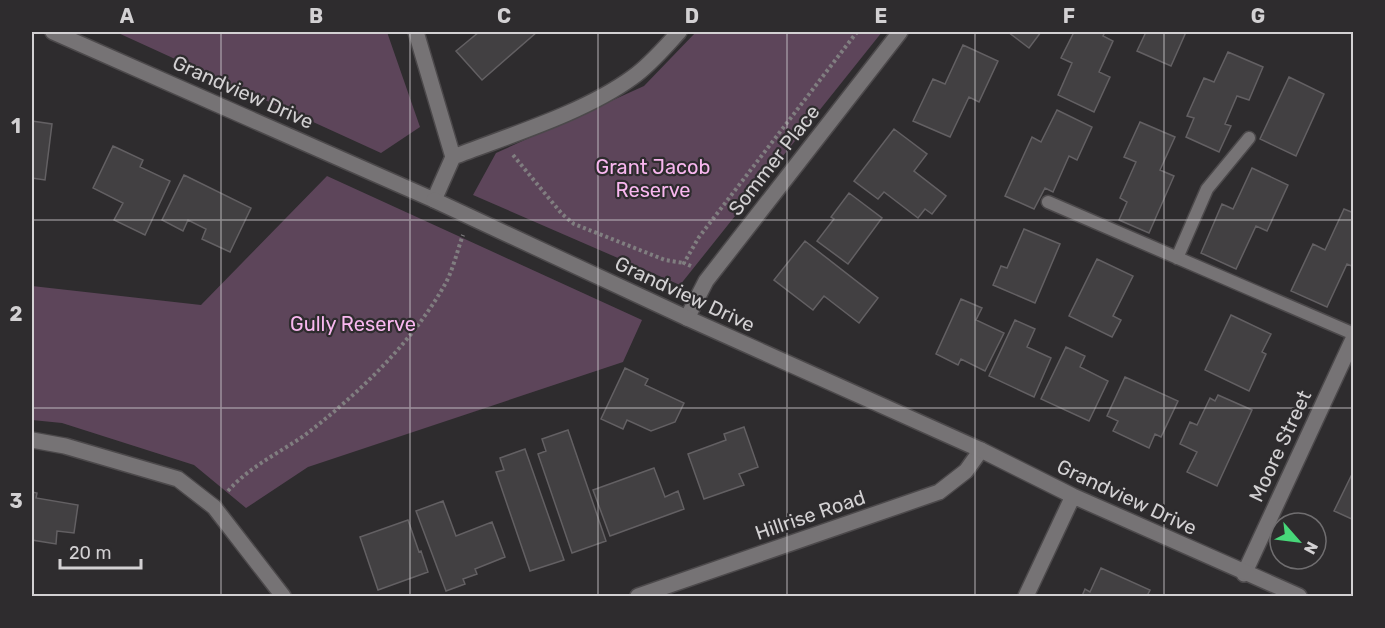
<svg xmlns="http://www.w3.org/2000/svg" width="1385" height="628" font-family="Rubik,sans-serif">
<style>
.green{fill:#5d455a}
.building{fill:#424042;stroke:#636063;stroke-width:1.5}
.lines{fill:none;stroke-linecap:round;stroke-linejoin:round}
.service-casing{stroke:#4c494b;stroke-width:15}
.minor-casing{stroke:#4c494b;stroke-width:18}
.tertiary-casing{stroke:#4c494b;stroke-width:18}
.path{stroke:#807e80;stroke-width:4;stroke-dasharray:3 3;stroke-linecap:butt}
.service{stroke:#767375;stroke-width:12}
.minor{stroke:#767375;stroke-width:15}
.tertiary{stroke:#767375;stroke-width:15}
.grid{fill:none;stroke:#d3d1d3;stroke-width:1.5;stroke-opacity:0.55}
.labels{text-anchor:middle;stroke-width:4.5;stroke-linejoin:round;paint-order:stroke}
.street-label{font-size:20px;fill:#d3d1d3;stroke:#2e2c2e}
.park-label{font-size:20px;fill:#f8b7ef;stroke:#2e2c2e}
.neatline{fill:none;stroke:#d3d1d3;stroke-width:2}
.grid-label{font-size:20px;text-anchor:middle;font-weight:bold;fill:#d3d1d3}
</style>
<rect width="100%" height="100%" fill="#2e2c2e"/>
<path class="green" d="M116 32H387L420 127 381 153Z
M696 32H882L680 285 473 195 496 153 644 86Z
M327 176 642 320 623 362 308 467 246 508 194 465 62 423 32 420V286L201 305Z"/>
<path class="building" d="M479 32H537L482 80 456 51Z
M1008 32H1041L1029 48Z
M1074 32H1105L1103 36 1113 41 1099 72 1110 77 1094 112 1058 95 1072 63 1061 58Z
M1146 32H1186L1171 66 1137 51Z
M963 45 998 61 979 102 969 97 950 137 913 121 933 79 945 84Z
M1228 52 1263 67 1249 100 1237 96 1225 124 1231 126 1219 152 1186 137 1194 118 1187 116 1204 78 1214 82Z
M1289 77 1324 94 1296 156 1260 139Z
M1057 110 1092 127 1077 160 1069 156 1053 192 1045 188 1034 209 1005 196 1032 137 1041 142Z
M32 121 52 124 45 180 32 178Z
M1140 122 1175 137 1160 170 1174 176 1149 233 1119 220 1127 202 1120 198 1136 162 1124 157Z
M894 129 927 154 914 171 946 196 932 214 925 209 918 218 884 192 878 199 854 181Z
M113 146 143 160 140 167 170 181 145 235 114 220 123 203 93 188Z
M1252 168 1288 185 1267 231 1256 226 1236 269 1201 253 1222 204 1233 209Z
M184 175 251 208 230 252 202 239 206 229 188 220 183 231 162 220Z
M849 193 882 218 848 264 817 241 834 219 831 217Z
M1344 209 1354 213V267L1347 264 1327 307 1291 291 1313 244 1325 250Z
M1024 229 1060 244 1035 303 993 285 1001 266 1007 268Z
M805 241 878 298 859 323 824 296 813 310 774 280Z
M1097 259 1133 276 1113 316 1121 320 1112 337 1069 316Z
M961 299 982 308 976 320 1004 333 985 371 961 359 958 365 936 354Z
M1231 315 1271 334 1262 352 1266 354 1249 391 1205 370Z
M1015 320 1035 329 1027 347 1051 358 1034 397 989 376Z
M1066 347 1085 356 1080 367 1108 381 1089 421 1041 399Z
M625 368 648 379 645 385 684 403 675 422 651 431 627 420 623 429 601 419Z
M1125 377 1178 401 1161 437 1155 434 1149 448 1113 431 1118 421 1107 416Z
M1218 395 1252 410 1217 486 1187 472 1197 452 1180 444 1190 422 1197 425 1210 398 1215 401Z
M744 427 758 467 739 474 744 485 704 499 688 454 726 440 724 434Z
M568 430 606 541 572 553 538 454 546 451 542 439Z
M525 449 564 560 530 571 496 472 504 470 500 458Z
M654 468 665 497 678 491 684 509 610 536 593 490Z
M1354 470V520L1334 511Z
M32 492 37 493 36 498 78 505 74 533 57 531 56 544 32 540Z
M443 501 456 536 492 522 505 557 475 569 477 574 463 579 465 584 446 591 416 511Z
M408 520 419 552 421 551 428 572 378 590 360 537Z
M1101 568 1150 590 1147 596H1082L1085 589 1090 592Z"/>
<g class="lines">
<defs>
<path id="service" d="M1048 202 1354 334
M1177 258 1207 189 1249 138"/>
<path id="minor" d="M53 32 434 200 453 157 416 32
M453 157C510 135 584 113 633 77 650 65 665 47 679 32
M687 318 706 281 900 32
M32 440 65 446 178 479 214 507 283 596
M1244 574 1354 337
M638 596 939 492 966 471 981 450"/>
<path id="tertiary" d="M434 200 687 318 981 450 1073 496 1299 596
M1026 596 1073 496"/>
</defs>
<use href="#service" class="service-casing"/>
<use href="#minor" class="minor-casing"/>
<use href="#tertiary" class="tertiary-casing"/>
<path class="path" d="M513 155 562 214 574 224 665 260 684 263
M691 266 684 263 699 237 857 32
M228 491C249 467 279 453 305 435 357 395 411 344 444 286 453 271 457 251 463 235"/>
<use href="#service" class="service"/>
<use href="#minor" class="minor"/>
<use href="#tertiary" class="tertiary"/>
</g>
<path class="grid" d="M221 32V596M410 32V596M598 32V596M787 32V596M975 32V596M1164 32V596M32 220H1354M32 408H1354"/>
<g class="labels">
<g class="street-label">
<text transform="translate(243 92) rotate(24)" y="7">Grandview Drive</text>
<text transform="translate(774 160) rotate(-52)" y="7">Sommer Place</text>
<text transform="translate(685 294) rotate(25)" y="7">Grandview Drive</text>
<text transform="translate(1280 446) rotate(-65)" y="7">Moore Street</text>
<text transform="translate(1127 497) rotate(25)" y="7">Grandview Drive</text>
<text transform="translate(810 515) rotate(-19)" y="7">Hillrise Road</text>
</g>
<g class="park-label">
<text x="653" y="174">Grant Jacob<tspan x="653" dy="23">Reserve</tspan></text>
<text x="353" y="331">Gully Reserve</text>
</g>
</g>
<rect width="1385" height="628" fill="none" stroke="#2e2c2e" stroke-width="66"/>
<g transform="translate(1298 541) rotate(118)"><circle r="28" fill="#2e2c2e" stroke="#706e70" stroke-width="1.5"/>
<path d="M0-4.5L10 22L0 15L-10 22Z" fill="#47d779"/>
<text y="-9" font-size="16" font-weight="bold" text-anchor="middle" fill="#d3d1d3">N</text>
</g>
<path d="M60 559v9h81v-9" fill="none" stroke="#d3d1d3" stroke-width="3"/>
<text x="69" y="559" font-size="18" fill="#d3d1d3" stroke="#2e2c2e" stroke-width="4.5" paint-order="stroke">20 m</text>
<rect x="33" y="33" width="1319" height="562" class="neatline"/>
<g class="grid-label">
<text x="127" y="23">A</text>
<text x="316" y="23">B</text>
<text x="504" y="23">C</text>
<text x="692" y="23">D</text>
<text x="881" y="23">E</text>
<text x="1069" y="23">F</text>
<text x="1258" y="23">G</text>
<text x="16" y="133">1</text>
<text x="16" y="321">2</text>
<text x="16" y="508">3</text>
</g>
</svg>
